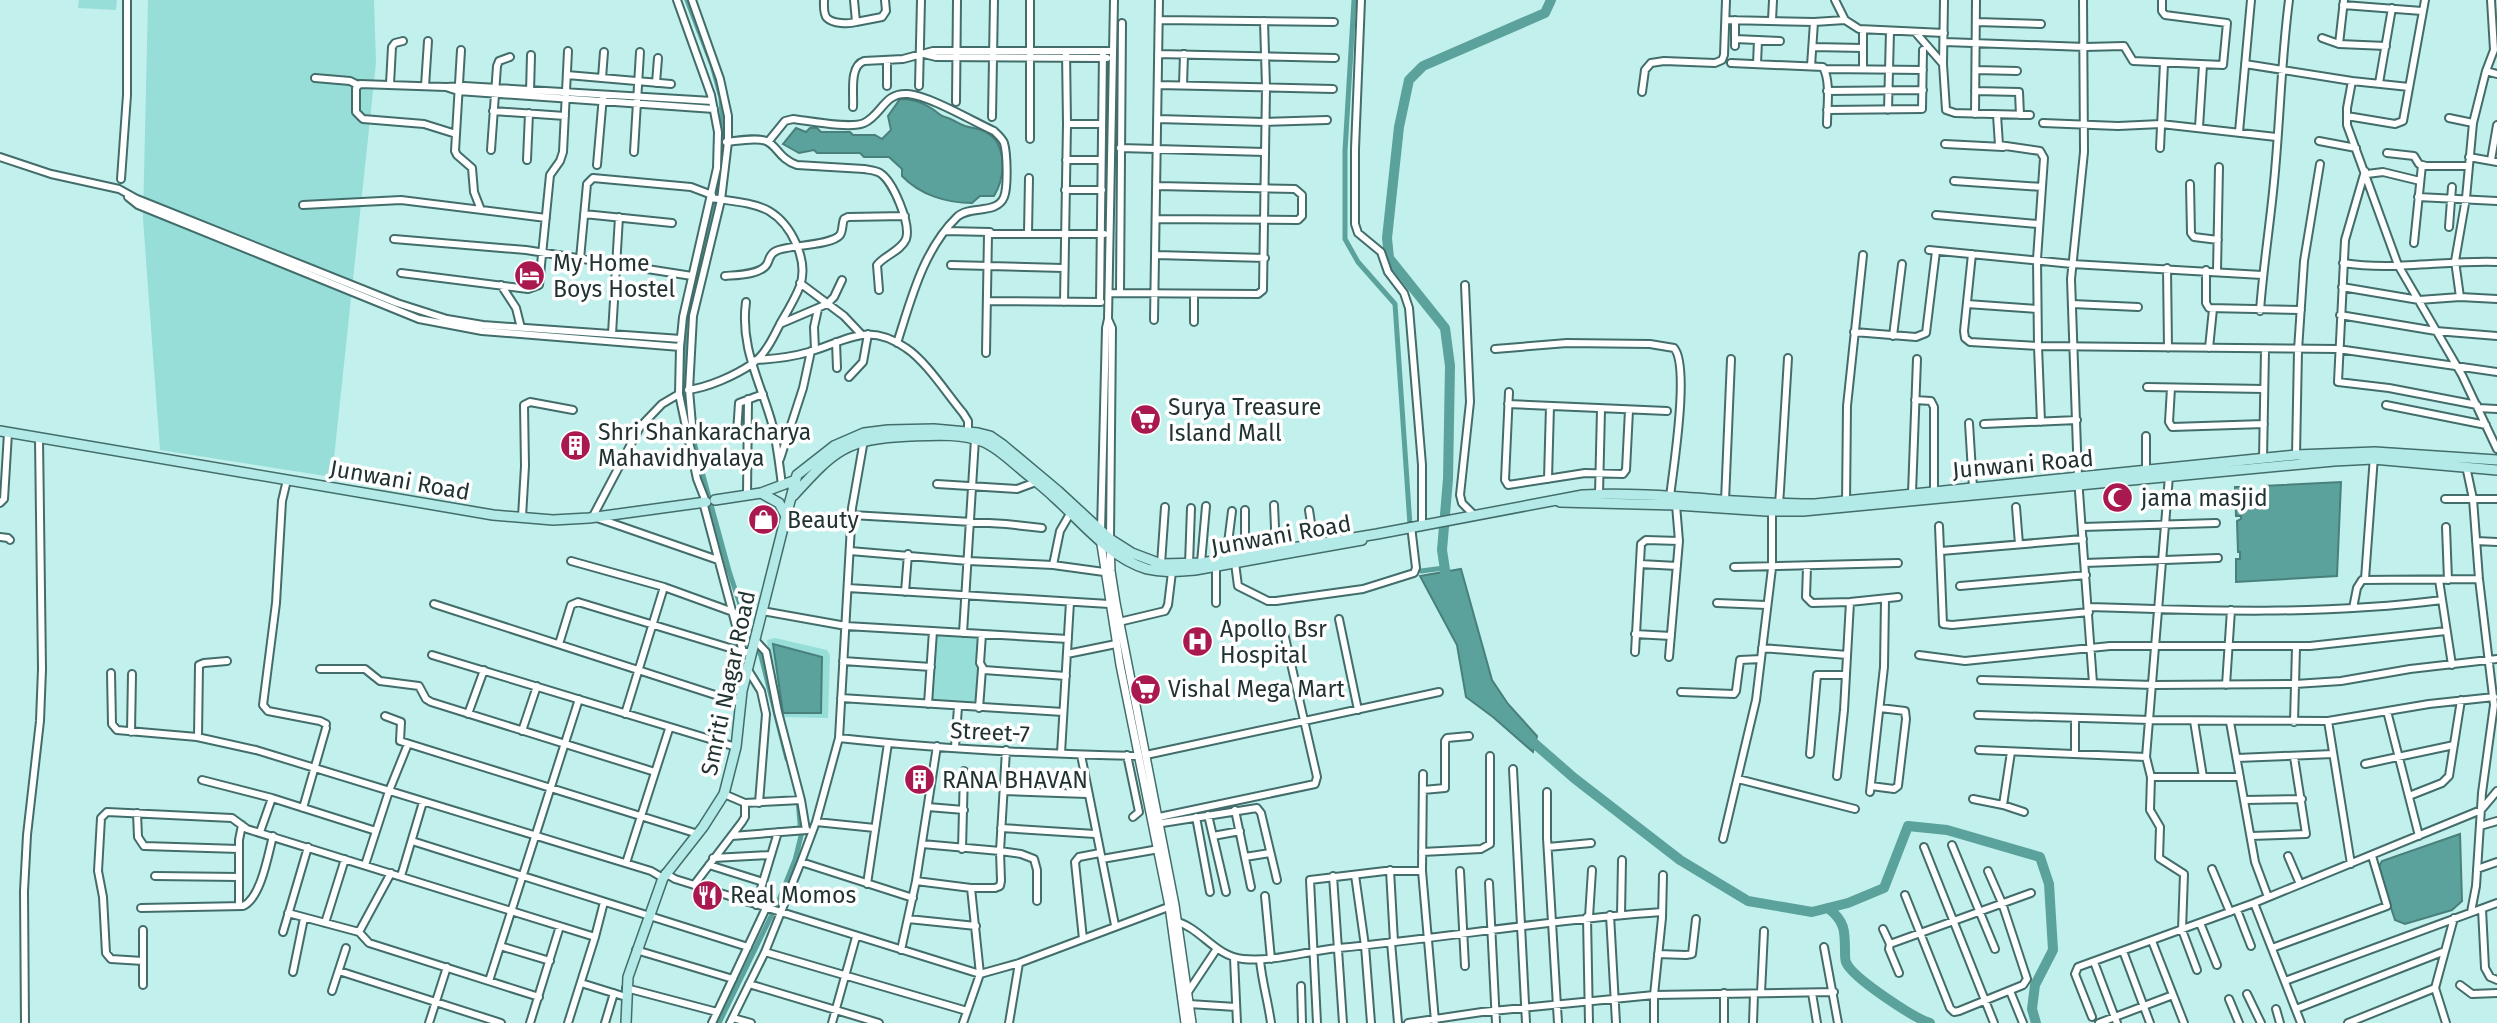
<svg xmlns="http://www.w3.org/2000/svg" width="2497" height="1023" font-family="'Fira Sans',sans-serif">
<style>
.green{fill:#97ded8}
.water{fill:#5ba29c;stroke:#49807c;stroke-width:2}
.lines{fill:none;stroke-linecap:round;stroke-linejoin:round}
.canal{stroke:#5ba29c;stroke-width:5}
.river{stroke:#5ba29c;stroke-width:10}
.minor-casing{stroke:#426d6a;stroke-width:10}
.tertiary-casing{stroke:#426d6a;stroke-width:10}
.secondary-casing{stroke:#426d6a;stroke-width:12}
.minor{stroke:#fff;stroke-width:6}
.tertiary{stroke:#fff;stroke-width:7}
.secondary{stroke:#b3e9e7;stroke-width:9}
.labels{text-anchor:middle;stroke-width:7;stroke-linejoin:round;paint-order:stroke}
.poi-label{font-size:23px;fill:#203231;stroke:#fff;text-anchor:start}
.street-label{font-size:23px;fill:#203231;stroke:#fff}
</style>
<rect width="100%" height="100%" fill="#c2f0ec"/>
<path class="green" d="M79 0H117L116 10 78 8Z
M148 0H374L376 63 332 477 160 450 143 219Z
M933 631 982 634 979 708 928 704Z
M775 638 827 650 830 655 828 718 779 717 767 640Z"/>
<path class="water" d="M900 99C911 99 922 102 931 108 936 111 940 116 945 117 953 119 957 123 965 126 971 128 980 128 986 132 1008 144 1005 178 994 196H980L972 203C947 203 920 195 902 176V169L889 157H864L860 153H817L814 150 799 153 783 144 796 128 806 132 810 128H817L821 132H850L853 135H875L882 139 891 130 888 116Z
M2341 482 2337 576 2236 582V559H2240V552H2238L2237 521 2241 519V516H2236L2235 487H2248L2249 495H2263V486Z
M1461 569 1492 680 1508 704 1537 736 1533 752 1493 717 1466 697 1457 645 1420 576Z
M773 644 822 657 821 713H783Z
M2460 834 2462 901 2452 910 2405 924 2395 920 2378 868 2382 861Z"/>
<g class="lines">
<path class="canal" d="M687 0 712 65 721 98 723 131 720 178 685 330 686 413 729 571 748 629 761 656 787 759
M1354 0 1345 151V239L1358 262 1395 304 1410 525
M1421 571 1444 568
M719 1023 779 900 795 860 801 836 798 799"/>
<path class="river" d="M1447 583 1442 550 1448 479 1450 366 1445 328 1389 258 1387 238 1399 127 1409 80 1423 66 1545 13 1551 0
M1526 736 1574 778 1680 860 1748 901 1812 912 1848 903 1884 888 1908 826 1947 830 2040 857 2049 884 2053 950 2035 985 2032 1009 2036 1023
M1828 908C1845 921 1845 931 1845 951 1845 954 1845 960 1846 962 1851 977 1914 1018 1930 1023"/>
<defs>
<path id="minor" d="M677 0 711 95 718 132 717 168 683 317 680 347 679 394 697 479 706 502
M824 0C824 5 823 14 827 18 833 24 849 24 856 22L854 0
M1361 0 1355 149V224L1358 233 1381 252 1388 272 1404 293 1409 308 1422 465V524
M1835 0 1845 20 1859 29 1944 33
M1944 0 1943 64 1946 110 1955 113 2030 115
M2083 0 2084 152 2071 279 2078 478 2093 683
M2343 5 2422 11
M1159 20 1334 22
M1726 20 1814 22 1845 20
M1772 20 1773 0
M856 22 882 17 886 11 885 0
M1977 22 2041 24
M1863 30V68
M1916 33 1943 64
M2322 38 2339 44 2386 46
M1735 39 1780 41
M1945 42 2085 47 2124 46 2133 61 2223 65 2227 23 2165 15 2162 11V0
M2339 44 2344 0
M1735 46V20
M1813 47 1863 48
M461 50 455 151 457 155 472 168 474 192 481 210
M924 54 936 57 1107 58
M1158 54 1335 58
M1731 63 1823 67C1831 82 1827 106 1827 124
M1757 64 1758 40
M2245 64 2352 81 2409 87
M1811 66 1814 22
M1825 69 1923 70
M1976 70 2017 71
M2486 71 2497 74
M567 75 671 84
M315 78 350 81 358 85
M602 78 604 52
M2352 81 2347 108V125L2398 265 2462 375 2497 449
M656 83 658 58
M2379 83 2392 8
M390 84 392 47 395 43 403 41
M1158 85 1333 89
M1183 85 1184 54
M425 86 428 41
M887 86V60
M919 86 921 0
M446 87 360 84 356 88V112L363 119 424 124 456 134
M1827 91 1923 90
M1975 91 2019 92 2020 115
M530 92 531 55
M1642 92 1645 70 1651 63 1664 61 1715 63 1722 60 1724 55 1726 0
M712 101 464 86 446 87 458 91 714 109
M956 102 957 0
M853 107C854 93 849 66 864 61L903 59 933 51H1112
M1827 110 1922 109 1923 50
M1888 110 1890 31
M493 111 565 116
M1975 114 1976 0
M1997 115 1999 145 2040 151 2044 158 2037 259 2038 346 2041 422
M2347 116 2395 124 2403 121 2425 0
M992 117 994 0
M2449 118 2473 123
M1157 119 1265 122 1327 120
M2043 123 2118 126 2161 124 2276 137
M1067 124H1101
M2199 127 2203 65
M2239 132 2251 0
M1030 139V0
M2319 141 2356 148
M726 142C737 141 756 137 766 141 777 145 779 159 797 165L864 169C869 170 875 170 880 173 893 181 911 224 906 239 901 251 885 255 877 265L879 290
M768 142 785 121 793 119C810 121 850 129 864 123 882 115 884 92 908 94 930 96 972 121 994 131 998 135 1002 138 1004 143 1007 153 1008 187 1004 197 997 215 969 205 957 217 923 250 911 300 897 343
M1945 144 2003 147
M1120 148 1265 152
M2160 148 2164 63
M491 150 497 66 499 61 510 57
M634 152 640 52
M2387 153 2414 156 2419 164 2426 166H2468
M0 157 51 174 119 189 137 199 397 303 447 319 483 325 681 339
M2469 157 2497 162
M527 160 529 113
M1066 160H1101
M2491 160 2497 125
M597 165 603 96
M2365 171 2345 240 2338 382 2389 388 2477 405
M2367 174 2383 172 2420 181
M121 179 127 95V0
M1954 181 2042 187
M2190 184 2191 233 2194 237 2218 240
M1065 190H1102
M128 197 138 205 419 319 482 331 680 347
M2418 197 2497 201
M303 205 401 200 546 218
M584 214 672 223
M1936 215 2038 224
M1157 219 1298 220 1302 216V195L1295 189 1157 186
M2449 227 2452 187
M946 231 990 232
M1028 233 1029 178
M394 239 526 250 692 276
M2414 243 2422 165
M1929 250 2072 264 2262 275
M1972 254 1964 331 1965 338 1970 342 2038 346 2338 349 2497 372
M1156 255 1265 258
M580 259 587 184 593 178 691 187 712 195
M2343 263C2394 271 2446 260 2497 262
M951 265 1063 268
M2167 268 2168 348
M2206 270V303L2209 308 2301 310
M2217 271 2219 167
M401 273 528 289 539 285 550 175 560 161 563 152 568 51
M725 276C736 275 761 275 767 264 770 259 769 254 776 251 787 245 831 246 840 235 843 231 842 223 844 219L848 217 905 216
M800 283 844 316 861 334
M501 285 516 308 521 328
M1465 285 1470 402 1460 495 1462 503 1474 515
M2342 287 2419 300 2460 297 2497 299
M1109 293 1258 294 1263 290 1266 87 1264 21
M1120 293 1122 23
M1194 294V322
M2460 297 2455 261 2466 198 2473 123 2486 71 2494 50 2491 0
M988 301 1101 302
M746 302C740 346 759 379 771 420 777 441 779 463 782 485
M1064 302 1067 124 1066 51
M1100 302 1103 51
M1967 304 2037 309
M2072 304 2138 307
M2260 311C2263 268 2270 225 2274 182 2280 122 2281 61 2289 0
M2340 315 2436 331 2497 336
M1108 319 1112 328 1110 539
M1154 320 1159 0
M780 324 827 304 834 297 842 280
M1854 332 1916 337 1926 333 1936 251
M612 334 619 217
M1893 336 1902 264
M836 342 837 368
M2209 348 2213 309
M1495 349 1567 343 1650 344 1674 348C1690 366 1673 470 1670 497L1667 499
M815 350 814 327 818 309
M986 353 988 234H1104
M756 360C774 359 792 357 809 352 847 341 867 321 906 348 926 361 947 394 963 413L968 421V435
M849 377 863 362 868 334
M2147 387 2264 389
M2171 388 2169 422 2172 427 2264 424
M688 390C709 387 734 376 752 364 765 355 773 338 780 324 787 312 795 299 800 286 809 260 791 224 769 211 753 202 729 201 711 198
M1509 392 1505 480 1508 485 1585 473 1623 474 1626 470 1629 410
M1915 400 1931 401 1934 407V491
M1508 404 1667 411
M2386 405 2486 425
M2478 408 2497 409
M1969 423 1973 488
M1984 424 2077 420
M691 429 694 434 701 437 725 435
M737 433 739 403 763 394
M687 434 692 425 689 390 693 316 721 200 728 142V116L720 79 692 0
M2296 455 2298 350 2304 261 2320 164
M780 459 803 388 811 351
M2263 459 2265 350
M2466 466 2473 499 2479 579 2494 705 2482 793 2476 886 2471 912
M2146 471V436
M2169 476 2146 757 2151 777 2150 810 2160 827 2159 858 2184 874 2182 930 2197 970
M1548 479 1550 406
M287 480 282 501 276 603 263 705 268 711 320 721 326 724
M937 484 1017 489 1036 482
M1912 493 1917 359
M1599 494 1601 409
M747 495 748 399
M2445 499H2497
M1725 501 1731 359
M703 502 743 652
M0 503 4 499 8 433
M1846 504 1847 406 1863 255
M1274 505 1276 550
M2016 507 2019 544
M1309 510 1314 543
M852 515 1006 524 1042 528
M522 517 525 466 524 405 530 402 573 410
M592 518 640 427 662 404 679 394
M597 518 718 560
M1939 526 1943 624 1952 625 2089 612
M2082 527 2216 523
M2446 527 2448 580
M1101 531 1106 328 1108 319 1114 0
M0 537 8 538 10 540
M2476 541 2497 542
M850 551 968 561 1053 565 1104 572
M1941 551 2083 539
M1245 556V510
M1226 559 1232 511
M571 561 664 587 733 612
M1201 563 1206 506
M1235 563 1238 586 1268 601H1276L1363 589 1414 573 1416 568 1411 526
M2085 563 2218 558
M1161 564 1165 507
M1189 564 1191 508
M1640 564 1677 566
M1053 565 1060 531 1071 512
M1734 567 1898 563
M1807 567 1806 597 1812 603 1850 602 1898 597
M2365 579 2374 456
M2439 580 2452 665
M1960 586 2086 575
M848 588 1109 604
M905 592 908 554
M1216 603V567
M1717 603 1766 605
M434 604 740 703
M2089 607C2206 611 2326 615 2442 600
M2353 608 2357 588 2362 580 2479 579
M762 611 846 626 1068 639
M1339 619 1358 710
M1119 622 1165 611 1168 605 1172 572
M963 633 975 439
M982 634 980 663 984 670 1066 676
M1635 634 1671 636
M755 640 766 652 778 712 801 800 806 830
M559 644 571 605 578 602 743 652H752
M1762 648 1847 655
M1635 652 1641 544 1646 540 1679 541
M1067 654 1116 644
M432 655 736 747
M1919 655 1965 661 2110 646H2310L2446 631
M1669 657 1679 541 1676 505
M843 661 931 667
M320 669H365L380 681 419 686 426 699 431 702 655 772
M748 670 761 691 766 714 759 803
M111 673 112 724 117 730 197 737 256 750 651 871 663 878
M1981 680 2154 685 2295 684 2341 681 2410 669 2497 659
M2226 685 2231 610
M1681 692 1734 694 1736 691 1740 660 1761 659
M841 698 1063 712
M928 704 933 631
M979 708 982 669
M2387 711 2419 836
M468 714 484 670
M625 714 664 587
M1978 715 2150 720 2328 721 2429 704 2494 697
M385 716 401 722 400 741 698 834
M2075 718V754
M2194 721 2203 777
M2328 721 2351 864
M2230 722 2255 862 2268 897
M2294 722 2296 647
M522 731 537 686
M131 732 132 674
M198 737 199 665 204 663 227 661
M839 738C938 749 1040 754 1139 756
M955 747 958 707
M1979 750 2146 757
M1061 753 1070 602
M1810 754 1817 675H1846
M1081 755 1115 925
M1127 755 1139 812 1133 817
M1146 755 1439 692
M2237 758 2333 754
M2365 764 2454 745
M1513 769 1526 1023
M1423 774 1422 871 1435 1021
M1837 776 1844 710 1850 602
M2151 777H2240
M1738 779 1855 809
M202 780 272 798 376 831
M1871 786 1894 789 1898 786 1906 719 1905 711 1880 708
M1423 790 1445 788V741L1447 738 1469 736
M1004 791 1087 794
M1547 792V838L1558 1023
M1870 792 1884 667 1885 599
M724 794 745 803 801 800
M2409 796 2442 783 2449 776 2461 700
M1973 799 2003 805 2024 812
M2245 800 2302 799
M2003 805 2011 752
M928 807 964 810
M303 808 326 728
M1235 810 1251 887
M137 813 138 837 144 846 239 849
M1208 815 1226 892
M1159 817 1315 784 1317 777 1284 633
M1196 817 1210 892
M816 822 875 828
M1156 824 1257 808 1261 813 1277 880
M2480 826 2497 821
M1001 828 1095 834
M260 832 272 798
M732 836 807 830
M1213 836 1240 831
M2251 836 2306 834 2294 757
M1723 839 1756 700 1772 568V512L1779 504 1780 490 1788 358
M412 841C524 876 636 911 748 947
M922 844 1000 851 1021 854 1034 859 1037 870V901
M1952 845 1995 949
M1548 847 1591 843
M1924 847 1994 1023
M962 849 964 771
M1422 852 1481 849 1490 844V756
M2288 856 2300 884
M1245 857 1270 853
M713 858 771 855
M1102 859 1159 849
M801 862 913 898
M626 863 669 729
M365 865 389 791 408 744
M709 865 763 882
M2212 869 2230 912
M2477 869 2497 862
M1390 870 1394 942
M1460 871 1465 966
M665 873 675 879 980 974 1019 963 1171 906
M1355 875 1365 946 1371 1023
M155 876 239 877
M401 876 423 802
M1333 876 1343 1023
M916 881 971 888 980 974 963 1023
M1489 883 1496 1023
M867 884 888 743
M694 885 742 822 745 817V803
M971 888H995L1000 886 1001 881 1000 851 1006 750
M1905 895 1950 1008 1954 1012 1959 1011 2023 985 2027 979 2002 903 1988 871
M1265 896 1271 959
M756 905 778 832
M239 906V840L242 825
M141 908 243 906C261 898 268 855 273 836
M2482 909 2485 968 2490 977 2497 980
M2237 910 2251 946
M288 913 359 932 391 873
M1610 915 1616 1023
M1621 915 1622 860
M1587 917 1589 1023
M1589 917 1592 870
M908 919 976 926
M1174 921C1201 927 1214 956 1243 959 1275 962 1306 951 1338 948 1446 938 1553 919 1662 912
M325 923 345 859
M2200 923 2217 965
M1883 929 1890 944 2031 893
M283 932 308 847
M359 932 369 943 539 997
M1083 939 1075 862 1079 857 1100 853
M2152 941 2184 1023
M1391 942 1398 1023
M1890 944 1889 949 1899 973
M500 946 550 961
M1824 947 1838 1023
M2272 948 2387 906 2372 856
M636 950 733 979
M901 950 916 881 937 746
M2123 951 2150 1023
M765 952 967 1011
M1658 954 1686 955 1692 954 1696 919
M1234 958 1237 1023
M1260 960C1262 982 1268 1001 1271 1023
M143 961 111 959 106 953 103 897 98 871 101 818 107 812 232 818 247 829 595 937
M2094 962 2117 1023
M339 971 501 1023
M293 972 304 918
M489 981 579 699
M2285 981 2497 903
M581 983 626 997
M749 984 879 1023
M143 985V930
M2460 985 2472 994 2497 993
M1301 986 1302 1023
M626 988 717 1012
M2435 988 2446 1023
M332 991 346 948
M2010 991 2023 1023
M1188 992 1216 950
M1761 993 1764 931
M1812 993 1817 1023
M2247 994 2261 1023
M2229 999 2239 1023
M1189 1004 1236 1007
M2276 1009 2280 1023
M2296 1009 2445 951
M2092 1017 2075 974 2078 967 2254 903
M733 1018 751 1023
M25 1023 24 891 27 835 40 721 42 669 39 438
M429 1023 447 967
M530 1023 560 926
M568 1023 595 937 604 902
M605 1023 614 993
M712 1023 766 908
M730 1023 765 952 801 862 816 822 839 738 852 508 864 440
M832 1023 856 937
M1009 1023 1019 963
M1317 1023 1310 880 1385 871H1422
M1408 1023 1482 1012 1654 995 1834 992
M1654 1023V995L1662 918 1663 875
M1724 1023V993
M1753 1023 1754 994
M2099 1023 2173 995
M2301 1023 2254 903 2481 810 2497 791
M2348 1023 2435 988 2454 918"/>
<path id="tertiary" d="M1100 538 1120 665 1169 906 1185 1023
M1110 545 1111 571 1116 603 1175 905 1192 1023"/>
<path id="secondary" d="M0 431 493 515 553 520 589 518 706 502
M761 493 779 503 786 516
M793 496C835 450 845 439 910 436 934 435 961 433 984 442 998 448 1011 461 1022 470 1033 479 1045 488 1055 498 1083 523 1110 558 1147 569 1163 573 1179 571 1195 570L1362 540
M715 500 761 493 793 481
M1560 502 1676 505 1766 511H1803L2334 461 2373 459 2497 470
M626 1023 628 977 663 878 703 827 724 794 736 747 742 691 786 516 797 475 834 446 864 433 888 430 934 429 978 433 990 436 1003 445 1058 491 1110 539 1132 553 1161 564 1201 563 1377 534 1583 495C1661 491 1738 505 1815 504L2296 455 2375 452 2497 460"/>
</defs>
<use href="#minor" class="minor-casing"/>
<use href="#tertiary" class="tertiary-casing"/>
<use href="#secondary" class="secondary-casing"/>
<use href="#minor" class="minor"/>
<use href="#tertiary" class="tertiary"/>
<use href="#secondary" class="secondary"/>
</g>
<defs>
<symbol id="hotel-disc" viewBox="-11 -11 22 22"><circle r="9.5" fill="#aa1850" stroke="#fff"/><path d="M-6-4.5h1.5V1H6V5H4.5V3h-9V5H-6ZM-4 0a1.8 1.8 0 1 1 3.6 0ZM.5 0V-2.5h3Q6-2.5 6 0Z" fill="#fff"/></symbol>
<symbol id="supermarket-disc" viewBox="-11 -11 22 22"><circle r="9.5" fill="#aa1850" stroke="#fff"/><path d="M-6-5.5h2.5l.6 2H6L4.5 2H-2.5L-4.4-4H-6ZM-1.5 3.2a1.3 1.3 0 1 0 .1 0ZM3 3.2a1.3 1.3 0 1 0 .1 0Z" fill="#fff"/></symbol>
<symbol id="building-disc" viewBox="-11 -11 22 22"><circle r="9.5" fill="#aa1850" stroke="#fff"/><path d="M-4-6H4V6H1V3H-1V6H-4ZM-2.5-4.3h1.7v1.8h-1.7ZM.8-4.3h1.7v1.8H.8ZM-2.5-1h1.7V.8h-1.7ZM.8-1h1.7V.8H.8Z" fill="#fff"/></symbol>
<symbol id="mosque-disc" viewBox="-11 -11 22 22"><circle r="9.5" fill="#aa1850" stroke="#fff"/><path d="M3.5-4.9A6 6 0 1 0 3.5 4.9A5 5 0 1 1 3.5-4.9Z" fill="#fff"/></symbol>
<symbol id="shop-disc" viewBox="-11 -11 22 22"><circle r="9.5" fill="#aa1850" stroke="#fff"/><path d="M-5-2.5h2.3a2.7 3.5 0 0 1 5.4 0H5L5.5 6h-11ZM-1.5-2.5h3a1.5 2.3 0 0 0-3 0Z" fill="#fff"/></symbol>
<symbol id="hospital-disc" viewBox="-11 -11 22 22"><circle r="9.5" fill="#aa1850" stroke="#fff"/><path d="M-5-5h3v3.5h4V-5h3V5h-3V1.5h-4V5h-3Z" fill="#fff"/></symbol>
<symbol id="restaurant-disc" viewBox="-11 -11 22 22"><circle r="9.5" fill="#aa1850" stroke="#fff"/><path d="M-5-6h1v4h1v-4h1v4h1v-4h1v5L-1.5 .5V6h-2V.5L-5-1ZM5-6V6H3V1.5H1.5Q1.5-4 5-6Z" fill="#fff"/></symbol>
</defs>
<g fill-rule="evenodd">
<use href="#hotel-disc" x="512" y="258" width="35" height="35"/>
<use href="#supermarket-disc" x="1128" y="402" width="35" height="35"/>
<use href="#building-disc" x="558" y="428" width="35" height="35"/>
<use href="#mosque-disc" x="2100" y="480" width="35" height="35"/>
<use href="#shop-disc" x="746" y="502" width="35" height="35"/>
<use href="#hospital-disc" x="1180" y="624" width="35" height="35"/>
<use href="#supermarket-disc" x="1128" y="672" width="35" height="35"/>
<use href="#building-disc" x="902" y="762" width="35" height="35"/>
<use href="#restaurant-disc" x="690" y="878" width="35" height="35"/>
</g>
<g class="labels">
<g class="poi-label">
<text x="553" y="271">My Home<tspan x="553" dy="26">Boys Hostel</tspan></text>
<text x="1168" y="415">Surya Treasure<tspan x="1168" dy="26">Island Mall</tspan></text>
<text x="598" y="440">Shri Shankaracharya<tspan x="598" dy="26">Mahavidhyalaya</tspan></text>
<text x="2141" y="506">jama masjid</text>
<text x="787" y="528">Beauty</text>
<text x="1220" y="637">Apollo Bsr<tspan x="1220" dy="26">Hospital</tspan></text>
<text x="1168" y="697">Vishal Mega Mart</text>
<text x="942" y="788">RANA BHAVAN</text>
<text x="730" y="903">Real Momos</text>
</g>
<g class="street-label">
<text transform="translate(2023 464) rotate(-5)" y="8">Junwani Road</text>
<text transform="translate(400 480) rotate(10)" y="8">Junwani Road</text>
<text transform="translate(1281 535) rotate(-10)" y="8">Junwani Road</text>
<text transform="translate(728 683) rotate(-78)" y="8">Smriti Nagar Road</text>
<text transform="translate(990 732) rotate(3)" y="8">Street-7</text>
</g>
</g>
</svg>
